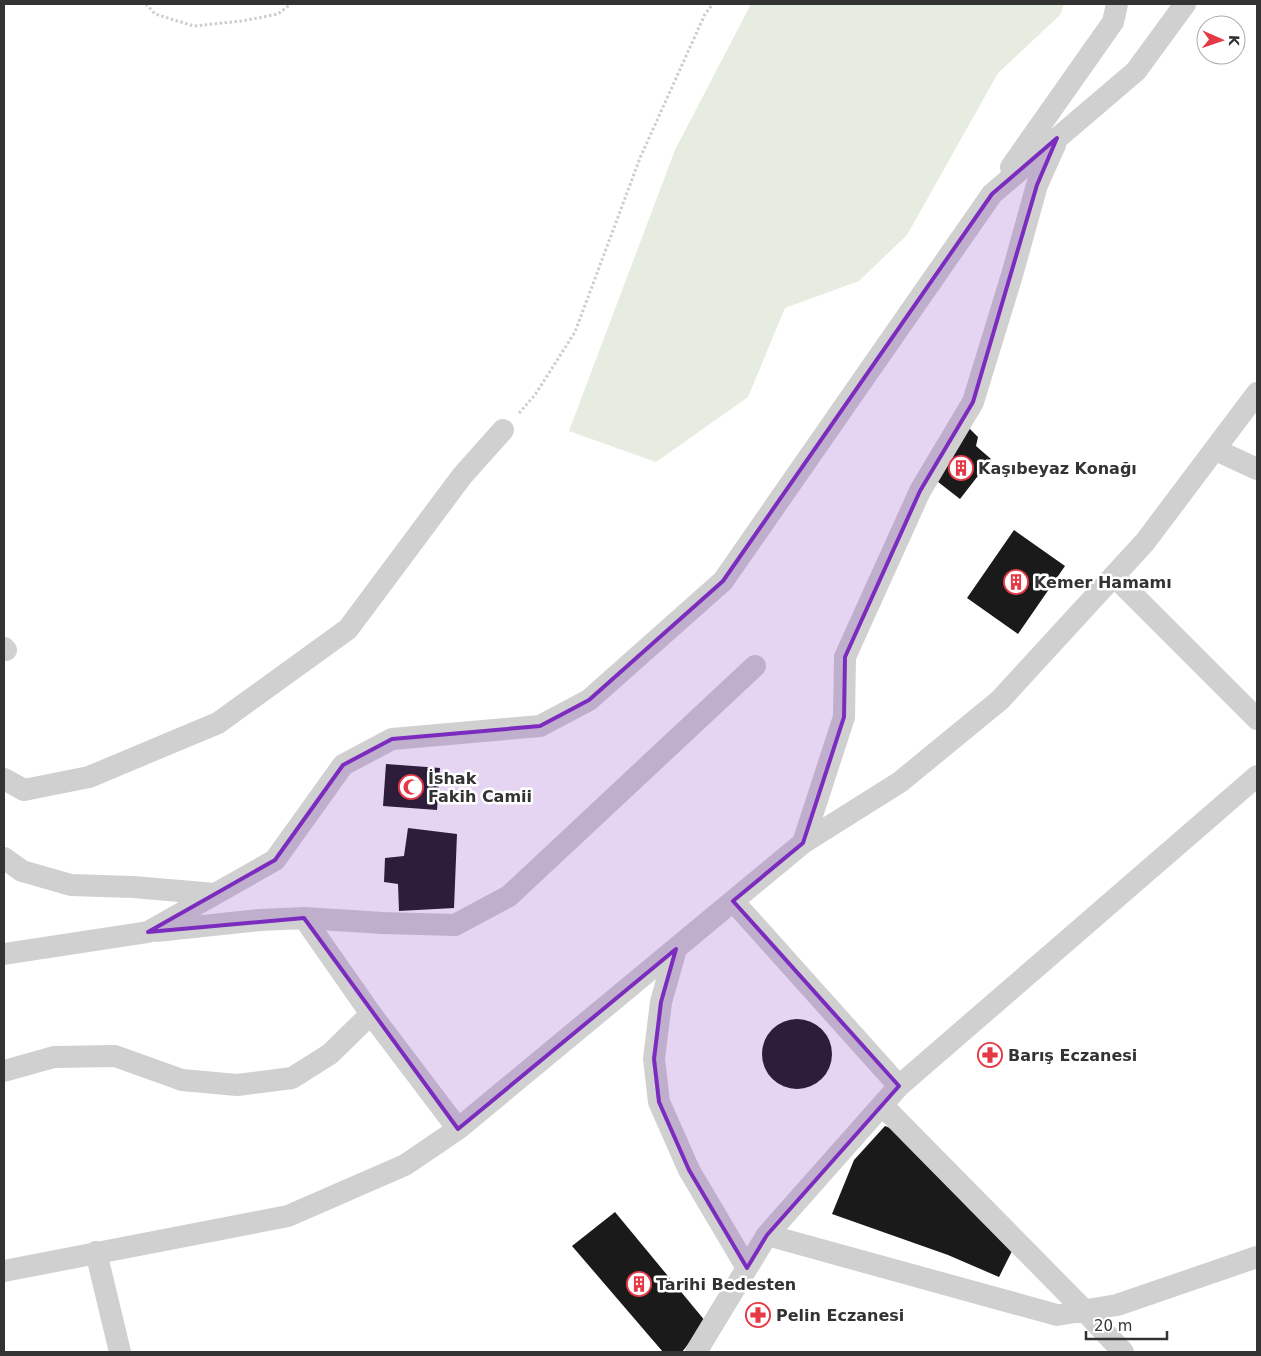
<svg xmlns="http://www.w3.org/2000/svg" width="1261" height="1356" font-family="'DejaVu Sans',sans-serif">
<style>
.green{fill:#e6ecdf}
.building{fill:#1a1a1a}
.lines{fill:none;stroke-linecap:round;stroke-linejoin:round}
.path{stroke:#cdcdcd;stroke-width:3;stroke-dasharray:2.5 2.5;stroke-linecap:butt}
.minor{stroke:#d0d0d0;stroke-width:22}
.marked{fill:#7b2cbf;fill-opacity:0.2;stroke:#7b2cbf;stroke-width:4;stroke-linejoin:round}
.labels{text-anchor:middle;stroke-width:5;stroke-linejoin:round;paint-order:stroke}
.poi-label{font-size:16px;font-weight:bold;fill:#333;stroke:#fff;text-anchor:start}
</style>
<rect width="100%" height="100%" fill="#fff"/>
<path class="green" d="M751 4H1064L1060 15 998 73 907 235 859 281 785 308 748 397 656 462 569 431 675 150Z"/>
<path class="building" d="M964 423 978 437 976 446 991 459 960 499 933 478Z
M1014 530 1065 566 1018 634 967 598Z
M386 764 440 768 437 810 383 806Z
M408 828 457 834 454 908 399 911 398 884 384 882 385 858 404 856Z
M762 1054a35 35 0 1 1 70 0a35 35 0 1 1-70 0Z
M885 1126 898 1131 1013 1249 999 1277 948 1255 832 1214 854 1160Z
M615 1212 706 1322 682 1352H663L572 1246Z"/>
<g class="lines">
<path class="path" d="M146 4 155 14 194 26 242 21 278 14 291 4
M519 413 535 395 575 332 640 158 705 14 713 4"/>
<path class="minor" d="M1011 167 1113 22 1117 4
M1216 450 1257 469
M1114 576 1257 719
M4 648 6 650
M4 779 24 790 89 777 218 723 348 629 462 476 503 430
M803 843 844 717 845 657 920 491 973 402 1012 275 1037 185 1055 145
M4 858 22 871 71 885 133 887 215 894
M733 901 899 1086
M304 918 371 1014 458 1129
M156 931 260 920 304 918 383 923 455 925 509 896 755 666
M676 949 661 1002 654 1059 659 1102 689 1170 747 1268
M4 954 148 932 275 860 343 765 392 739 540 726 589 700 723 581 992 194 1136 71 1185 4
M4 1071 54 1057 115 1056 182 1080 237 1085 292 1078 330 1054 371 1014
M882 1105 1084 1310 1123 1352
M767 1235 1057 1315 1117 1305 1257 1257
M96 1252 120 1352
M4 1271 288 1216 405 1165 458 1129 803 843 900 782 1000 700 1145 542 1257 393
M696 1352 767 1235 899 1086 1257 776"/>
</g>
<path class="marked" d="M1057 138 1037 185 973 402 920 491 845 657 844 717 803 843 733 901 899 1086 767 1235 747 1268 689 1170 659 1102 654 1059 661 1002 676 949 458 1129 304 918 148 932 275 860 343 765 392 739 540 726 589 700 723 581 992 194Z"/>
<defs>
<symbol id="building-ring" viewBox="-11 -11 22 22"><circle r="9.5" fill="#fff" stroke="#e63946" stroke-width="1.5"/><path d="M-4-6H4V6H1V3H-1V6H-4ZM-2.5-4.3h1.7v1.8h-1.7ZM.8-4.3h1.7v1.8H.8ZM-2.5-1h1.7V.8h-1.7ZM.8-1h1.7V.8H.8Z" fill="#e63946"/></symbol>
<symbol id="mosque-ring" viewBox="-11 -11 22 22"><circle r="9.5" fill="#fff" stroke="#e63946" stroke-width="1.5"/><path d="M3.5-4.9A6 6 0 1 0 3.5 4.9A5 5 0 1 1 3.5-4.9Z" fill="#e63946"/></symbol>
<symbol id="pharmacy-ring" viewBox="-11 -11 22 22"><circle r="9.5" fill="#fff" stroke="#e63946" stroke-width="1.5"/><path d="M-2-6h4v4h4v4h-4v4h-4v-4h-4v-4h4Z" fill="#e63946"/></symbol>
</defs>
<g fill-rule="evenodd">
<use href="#building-ring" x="947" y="454" width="28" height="28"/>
<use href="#building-ring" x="1002" y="568" width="28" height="28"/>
<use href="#mosque-ring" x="397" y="773" width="28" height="28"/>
<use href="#pharmacy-ring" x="976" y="1041" width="28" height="28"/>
<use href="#building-ring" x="625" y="1270" width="28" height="28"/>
<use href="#pharmacy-ring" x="744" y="1301" width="28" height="28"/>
</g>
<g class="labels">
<g class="poi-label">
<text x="978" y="474">Kaşıbeyaz Konağı</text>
<text x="1034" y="588">Kemer Hamamı</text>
<text x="428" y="784">İshak<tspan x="428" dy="18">Fakih Camii</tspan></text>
<text x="1008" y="1061">Barış Eczanesi</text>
<text x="656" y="1290">Tarihi Bedesten</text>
<text x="776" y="1321">Pelin Eczanesi</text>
</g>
</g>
<rect width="1261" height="1356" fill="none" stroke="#333333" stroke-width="10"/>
<g transform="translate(1221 40) rotate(92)"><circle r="24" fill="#ffffff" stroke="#adadad"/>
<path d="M0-4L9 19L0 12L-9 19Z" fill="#e63946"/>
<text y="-8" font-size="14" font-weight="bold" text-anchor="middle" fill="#333333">K</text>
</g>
<path d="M1086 1331v8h81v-8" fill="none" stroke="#333333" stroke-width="2.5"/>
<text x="1094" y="1331" font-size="15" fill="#333333" stroke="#ffffff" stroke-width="4" paint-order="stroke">20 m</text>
</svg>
